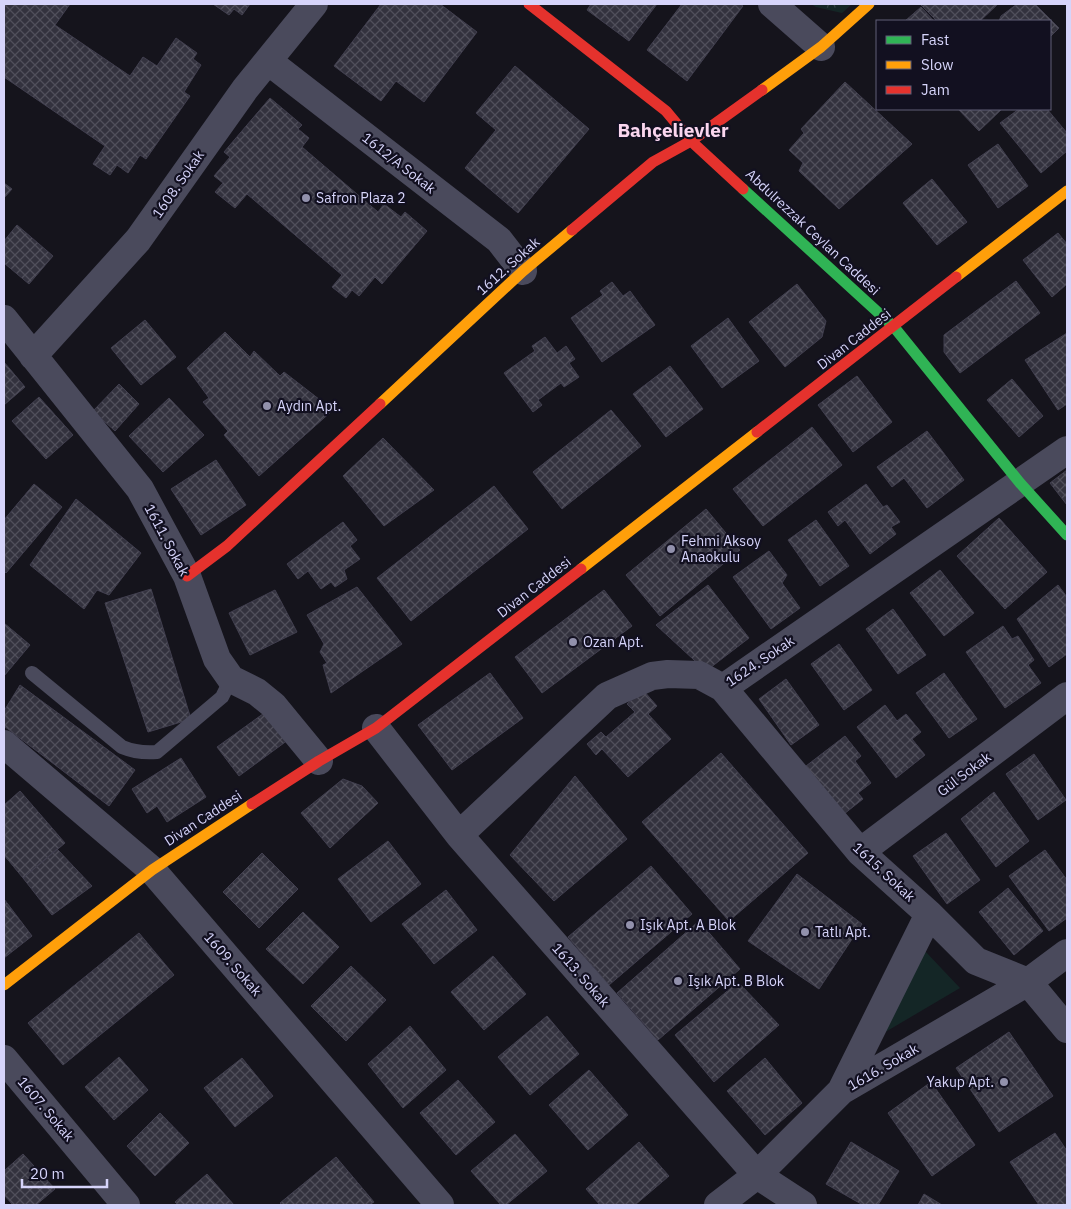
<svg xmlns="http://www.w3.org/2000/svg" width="1071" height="1209" font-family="'IBM Plex Sans',sans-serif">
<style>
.grass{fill:#142626}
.park{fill:url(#park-crowns)}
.building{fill:url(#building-cross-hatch);stroke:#413f4f}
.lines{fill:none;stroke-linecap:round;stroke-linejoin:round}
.lane{stroke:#4a4a5c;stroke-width:14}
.street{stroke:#4a4a5c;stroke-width:28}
.fast{stroke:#30b455;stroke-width:11}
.slow{stroke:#ff9f0a;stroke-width:11}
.jam{stroke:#e5322d;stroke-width:11}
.poi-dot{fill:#9291ac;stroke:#121020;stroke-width:2}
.labels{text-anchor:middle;stroke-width:4.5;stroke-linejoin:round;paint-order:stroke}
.street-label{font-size:14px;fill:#d6d4fa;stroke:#121020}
.poi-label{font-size:14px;fill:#d6d4fa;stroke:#121020;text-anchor:start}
.district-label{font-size:19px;font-weight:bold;fill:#fad6ef;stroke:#121020}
</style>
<defs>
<pattern id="park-crowns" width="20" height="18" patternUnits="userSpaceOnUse" patternTransform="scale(1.25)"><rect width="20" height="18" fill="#142626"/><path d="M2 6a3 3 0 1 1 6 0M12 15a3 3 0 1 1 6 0" fill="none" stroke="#354546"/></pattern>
<pattern id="building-cross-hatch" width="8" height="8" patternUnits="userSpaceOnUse" patternTransform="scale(1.25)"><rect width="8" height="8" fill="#33323e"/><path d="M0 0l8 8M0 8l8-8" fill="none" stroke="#504f5b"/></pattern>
</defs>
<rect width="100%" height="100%" fill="#15141c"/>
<path class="grass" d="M924 950 960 988 882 1034Z"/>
<path class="park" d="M811 4H852L842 13 816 7Z"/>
<path class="building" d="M4 4H70L55 25 130 76 143 57 157 66 176 38 197 53 193 59 201 65 184 92 190 96 146 159 140 155 128 173 117 165 110 175 93 164 105 146 4 77Z
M213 4H250L242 15 234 9 229 15Z
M381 4H440L477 32 424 102 396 81 381 101 334 66Z
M591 4H657L629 41 587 10Z
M682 4H740L743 6 687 81 647 50Z
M920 4H998L980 21H937Z
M1017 4H1035L1059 28 1050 37V21H999L1001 16Z
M921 7 934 21H905Z
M515 66 589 129 518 213 465 168 496 130 476 113Z
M845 82 912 144 839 209 799 171 803 163 789 150 804 133 801 129Z
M270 98 302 125 298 129 309 138 302 147 378 212 384 204 401 217 405 212 427 231 382 284 375 277 359 296 352 290 346 298 332 287 342 275 247 194 235 208 215 192 223 183 214 176 230 157 224 152Z
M958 109H1002L979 131Z
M1019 109H1047L1067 133V151L1041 173 1000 123Z
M998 144 1028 186 998 208 968 165Z
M932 179 967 222 937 245 903 203Z
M4 183 12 189 4 198Z
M17 225 53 256 29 284 4 263V241Z
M1058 233 1067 244V284L1052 297 1023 260Z
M1016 281 1040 313 960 373 944 352V335Z
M612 282 623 296 630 291 655 325 602 362 571 318 603 295 600 291Z
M797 284 826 321 822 337 785 367 749 322Z
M728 318 759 361 722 388 691 346Z
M145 320 176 357 141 385 111 348Z
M225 332 250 357 254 351 280 376 284 372 333 410 259 476 224 435 228 431 203 402 209 398 187 368Z
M1067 333V404L1058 410 1025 360Z
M545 337 557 353 566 346 575 359 569 363 579 377 564 387 561 383 538 400 542 405 533 412 504 373 535 351 532 346Z
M4 362 25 387 4 405Z
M670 366 703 409 666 437 633 394Z
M857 376 892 422 853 452 818 405Z
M1012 379 1043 416 1019 437 987 400Z
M119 384 139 404 115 431 93 411Z
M39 397 73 435 46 459 12 421Z
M169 398 204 435 163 472 129 436Z
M611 410 641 446 562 509 533 472Z
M812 427 842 465 763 526 733 489Z
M927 431 964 480 927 508 904 478 892 487 877 467Z
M383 438 434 490 384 526 343 476Z
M216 460 246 505 201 535 171 489Z
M1067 470V505L1050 483Z
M34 484 62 507 6 573 4 571V520Z
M866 484 883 507 887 505 900 522 891 527 896 534 870 554 845 520 838 526 828 512Z
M494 486 528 529 411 621 377 578Z
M76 499 141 553 109 595 97 590 84 609 30 565Z
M706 509 740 550 660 616 626 575Z
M999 518 1047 572 1005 609 957 556Z
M816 520 849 566 820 586 788 540Z
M343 522 357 540 350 546 360 559 344 570 347 579 335 587 331 582 321 589 308 571 298 579 287 564Z
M769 551 787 575 782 583 800 608 771 629 733 577Z
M940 570 974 613 944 636 910 593Z
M708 585 749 638 706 671 656 625Z
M1058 585 1067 597V654L1049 667 1017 619Z
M357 587 402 644 331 693 323 665 327 663 320 652 324 644 307 615Z
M151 589 191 719 148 732 105 603Z
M275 590 297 632 250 655 229 613Z
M604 590 632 626 542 693 515 657Z
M893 609 926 655 898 674 866 629Z
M4 623 30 645 4 676Z
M1003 626 1012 639 1018 636 1034 660 1028 665 1041 683 1005 708 966 652Z
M839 644 872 690 844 710 811 664Z
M490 673 523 718 452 770 418 725Z
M944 673 977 719 949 738 916 693Z
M786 679 819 725 791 745 759 699Z
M20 685 135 770 109 806 4 726V711Z
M643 690 657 706 648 714 671 739 628 777 602 749 596 755 587 744 601 732 606 737 635 712 627 704Z
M885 705 897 721 906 714 921 732 912 739 925 755 896 778 857 727Z
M267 711 288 740 239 776 217 747Z
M845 736 861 756 855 761 871 783 858 793 863 799 844 814 806 766Z
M721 753 808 853 729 921 642 822Z
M1034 754 1066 800 1038 820 1006 774Z
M181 758 206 797 167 822 157 806 147 813 132 789Z
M575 776 627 839 554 901 510 855Z
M343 779 362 786 378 803 330 848 301 813Z
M20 791 65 843 23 878 4 855V805Z
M994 792 1029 841 996 867 961 819Z
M946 833 980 880 947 904 913 856Z
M388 841 421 884 371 922 338 879Z
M57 849 92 886 52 915 23 878Z
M1045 850 1067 880V918L1049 931 1009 876Z
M262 853 298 889 259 928 223 892Z
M651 866 692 914 609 985 568 937Z
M797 874 862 924 819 989 748 941Z
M1008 888 1043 931 1014 955 979 912Z
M446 890 477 930 434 964 402 924Z
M4 899 32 936 4 958Z
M303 912 339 947 303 984 266 949Z
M699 921 740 969 658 1040 617 993Z
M139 933 174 975 63 1065 28 1023Z
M493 956 526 994 484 1030 451 992Z
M351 966 386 1000 346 1041 311 1006Z
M738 982 779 1025 714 1082 675 1035Z
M547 1016 579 1054 530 1095 498 1057Z
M410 1026 446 1070 403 1108 368 1064Z
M1009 1032 1053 1096 999 1132 956 1068Z
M119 1057 148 1090 114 1120 85 1087Z
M242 1058 273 1096 235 1127 204 1088Z
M765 1058 802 1103 765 1135 727 1091Z
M589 1070 628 1115 588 1150 549 1105Z
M458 1080 495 1122 456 1155 420 1113Z
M931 1082 975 1145 932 1176 888 1113Z
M160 1113 189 1143 155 1176 127 1146Z
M1055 1133 1067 1151V1205H1039L1010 1162Z
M515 1134 547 1171 506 1205H501L471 1171Z
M639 1142 669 1176 635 1205H600L586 1189Z
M851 1142 899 1171 878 1205H863L826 1184Z
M23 1154 55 1189 36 1205H13L4 1195V1171Z
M336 1157 374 1202 369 1205H282L280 1203Z
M207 1174 234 1205H178L175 1202Z
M924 1194 942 1205H918Z"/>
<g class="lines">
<path class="lane" d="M32 673 122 747C134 752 145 753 157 752L222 697 231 679"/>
<path class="street" d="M772 4 821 47
M268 61 499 240 523 271
M4 319 140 489 187 576 217 659 231 679 257 692 273 705 319 761
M33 356 138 240 245 89 314 4
M723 688 860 852 929 914 976 961 1028 982 1067 1029
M376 728 459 835 757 1175 803 1205
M4 744 152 870 440 1205
M459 835 607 696 652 676 668 674 699 675 723 688 1067 450
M860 852 1067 696
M4 1059 126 1205
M841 1091 929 914
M718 1205 757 1175 841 1091 1028 982 1067 953"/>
<path class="fast" d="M743 189 894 327 1020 483 1067 535"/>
<path class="slow" d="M762 90 821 47 869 4
M956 277 1067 191
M380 404 523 271 572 230
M581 569 757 432
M4 985 152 870 252 804"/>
<path class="jam" d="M529 4 666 111 691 141 743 189
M572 230 653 162 691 141 762 90
M757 432 956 277
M187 576 227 546 380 404
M252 804 319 761 376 728 581 569"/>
</g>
<g class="poi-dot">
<circle cx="306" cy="198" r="5"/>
<circle cx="267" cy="406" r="5"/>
<circle cx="671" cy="549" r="5"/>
<circle cx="573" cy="642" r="5"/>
<circle cx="630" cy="925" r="5"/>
<circle cx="805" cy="932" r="5"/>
<circle cx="678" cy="981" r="5"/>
<circle cx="1004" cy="1082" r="5"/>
</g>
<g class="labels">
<g class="street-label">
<text transform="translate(399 163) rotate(38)" y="5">1612/A Sokak</text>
<text transform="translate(178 184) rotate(-55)" y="5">1608. Sokak</text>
<text transform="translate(813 232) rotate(43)" y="5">Abdulrezzak Ceylan Caddesi</text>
<text transform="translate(508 266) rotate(-42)" y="5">1612. Sokak</text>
<text transform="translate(854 339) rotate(-38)" y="5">Divan Caddesi</text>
<text transform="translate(167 540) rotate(62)" y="5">1611. Sokak</text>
<text transform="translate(534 587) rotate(-38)" y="5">Divan Caddesi</text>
<text transform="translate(760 661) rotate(-34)" y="5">1624. Sokak</text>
<text transform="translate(964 774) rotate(-37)" y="5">Gül Sokak</text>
<text transform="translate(203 818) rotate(-33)" y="5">Divan Caddesi</text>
<text transform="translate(884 872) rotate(43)" y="5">1615. Sokak</text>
<text transform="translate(233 964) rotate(49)" y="5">1609. Sokak</text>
<text transform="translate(581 975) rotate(49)" y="5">1613. Sokak</text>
<text transform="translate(883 1067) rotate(-30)" y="5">1616. Sokak</text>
<text transform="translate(46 1109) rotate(50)" y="5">1607. Sokak</text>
</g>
<g class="poi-label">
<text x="316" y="203">Safron Plaza 2</text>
<text x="277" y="411">Aydın Apt.</text>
<text x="681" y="546">Fehmi Aksoy<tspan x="681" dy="16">Anaokulu</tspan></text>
<text x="583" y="647">Ozan Apt.</text>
<text x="640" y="930">Işık Apt. A Blok</text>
<text x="815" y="937">Tatlı Apt.</text>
<text x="688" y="986">Işık Apt. B Blok</text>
<text x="994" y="1087" text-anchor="end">Yakup Apt.</text>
</g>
<g class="district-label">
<text x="673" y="137">Bahçelievler</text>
</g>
</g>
<rect width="1071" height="1209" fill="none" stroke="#d6d4fa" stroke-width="10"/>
<rect x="876" y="20" width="175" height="90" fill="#121020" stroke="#605e77"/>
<rect x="886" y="36" width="25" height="8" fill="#30b455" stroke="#605e77"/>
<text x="921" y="45" font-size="15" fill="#d6d4fa">Fast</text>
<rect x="886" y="61" width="25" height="8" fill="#ff9f0a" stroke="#605e77"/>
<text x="921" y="70" font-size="15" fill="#d6d4fa">Slow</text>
<rect x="886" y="86" width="25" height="8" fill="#e5322d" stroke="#605e77"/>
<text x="921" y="95" font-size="15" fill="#d6d4fa">Jam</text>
<path d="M22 1179v8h85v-8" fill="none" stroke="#d6d4fa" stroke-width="2.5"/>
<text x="30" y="1179" font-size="15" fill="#d6d4fa" stroke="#121020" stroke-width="4" paint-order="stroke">20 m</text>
</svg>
